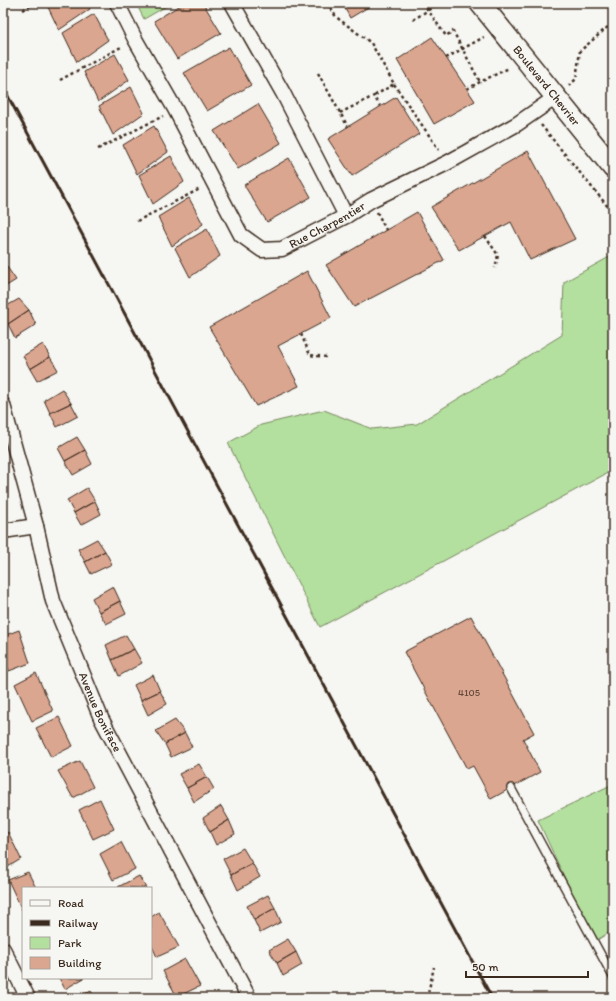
<svg xmlns="http://www.w3.org/2000/svg" width="616" height="1001" font-family="Itim,sans-serif">
<style>
.green{fill:#b3e09e;stroke:#77855e}
.building{fill:#dba690;stroke:#3b2a1e}
.lines{fill:none;stroke-linecap:round;stroke-linejoin:round}
.lane-casing{stroke:#3b2a1e;stroke-width:10}
.street-casing{stroke:#3b2a1e;stroke-width:17}
.secondary-casing{stroke:#3b2a1e;stroke-width:23}
.path{stroke:#3b2a1e;stroke-width:2.5;stroke-dasharray:3 3;stroke-linecap:butt}
.lane{stroke:#f6f6f2;stroke-width:7}
.street{stroke:#f6f6f2;stroke-width:14}
.secondary{stroke:#f6f6f2;stroke-width:20}
.rail{stroke:#3b2a1e;stroke-width:3}
.labels{text-anchor:middle;stroke-width:3;stroke-linejoin:round;paint-order:stroke}
.number-label{font-size:10px;fill:#63493a}
.street-label{font-size:12px;fill:#3b2a1e;stroke:#f6f6f2}
</style>
<rect width="100%" height="100%" fill="#f6f6f2"/>
<filter id="ink" filterUnits="userSpaceOnUse"><feTurbulence type="fractalNoise" baseFrequency=".025" numOctaves="2"/><feDisplacementMap in="SourceGraphic" scale="8" xChannelSelector="R" yChannelSelector="G"/><feConvolveMatrix kernelMatrix="1 2 1 2 8 2 1 2 1" color-interpolation-filters="sRGB"/></filter>
<g filter="url(#ink)">
<path class="green" d="M136 3H172L144 19Z
M613 255V470L320 627 228 443 261 425 324 410 372 429 417 424 562 335 564 282Z
M613 784V930L594 942 538 820Z"/>
<path class="building" d="M46 3H87L90 9 59 30Z
M184 3H203L221 33 177 59 154 21Z
M342 3H375L350 18Z
M94 14 108 40 77 62 63 33Z
M432 37 475 101 434 124 397 60Z
M229 47 251 85 207 111 184 73Z
M115 54 129 80 98 102 84 72Z
M131 87 144 113 113 135 99 106Z
M396 97 419 134 352 176 328 139Z
M258 104 281 143 238 169 214 131Z
M154 126 168 152 137 174 123 145Z
M528 151 575 239 530 260 511 222 459 250 431 207Z
M171 156 184 182 153 204 139 175Z
M289 158 311 197 267 222 244 185Z
M189 198 203 224 172 246 158 217Z
M417 212 444 260 354 307 326 265Z
M207 229 220 256 190 277 175 248Z
M7 267 16 280 3 288V269Z
M307 271 331 318 278 346 299 386 256 406 209 327Z
M19 299 29 310 8 324 3 315V308Z
M29 310 36 325 15 338 8 324Z
M43 344 50 357 30 369 23 356Z
M50 357 58 370 37 381 30 369Z
M62 389 71 403 50 413 44 400Z
M71 403 78 416 57 427 50 413Z
M77 437 85 450 65 461 58 448Z
M85 450 92 464 73 475 65 461Z
M87 488 95 501 74 513 67 500Z
M95 501 101 514 81 525 74 513Z
M97 539 105 551 85 562 78 549Z
M105 551 112 564 91 574 85 562Z
M113 586 120 601 99 612 92 598Z
M120 601 126 614 106 624 99 612Z
M471 616 534 733 523 739 540 772 491 799 473 766 467 769 404 652Z
M19 630 30 663 9 671 3 655V636Z
M126 635 134 649 112 660 106 645Z
M134 649 142 663 119 676 112 660Z
M36 673 53 711 32 721 15 684Z
M153 675 160 691 141 700 134 685Z
M160 691 167 704 148 715 141 700Z
M59 717 73 746 51 757 36 728Z
M175 720 185 733 165 744 156 731Z
M185 733 192 747 171 757 165 744Z
M80 761 93 787 73 798 58 771Z
M199 764 207 777 187 788 179 774Z
M207 777 214 789 194 802 187 788Z
M100 799 114 829 93 839 79 810Z
M221 806 229 820 210 832 203 818Z
M229 820 235 834 216 845 210 832Z
M8 832 21 859 3 870V835Z
M121 842 135 869 113 880 100 854Z
M243 848 252 863 231 875 223 859Z
M252 863 260 877 238 890 231 875Z
M28 872 36 888H23V909L22 910 8 880Z
M139 876 146 888 118 887Z
M268 895 275 908 254 920 247 906Z
M275 908 281 922 260 933 254 920Z
M159 912 179 947 157 957 151 944V917Z
M288 939 296 952 277 963 269 950Z
M296 952 302 965 283 976 277 963Z
M185 959 200 986 177 997 163 971Z
M59 978H84L65 989Z
M91 991 95 998H76Z"/>
<g class="lines">
<defs>
<path id="lane" d="M511 788 613 977"/>
<g id="street">
<path id="s1" d="M117 3 135 39 175 109 241 235 262 250 282 249 346 216 371 200 447 163 517 124 556 97"/>
<path d="M232 3 283 93 346 216"/>
<path id="s2" d="M3 405 36 526 53 601 101 718 249 998"/>
<path d="M3 531 36 526"/>
<path d="M3 949 28 998"/>
</g>
<g id="secondary">
<path id="s3" d="M480 3 613 168"/>
</g>
</defs>
<use href="#lane" class="lane-casing"/>
<use href="#street" class="street-casing"/>
<use href="#secondary" class="secondary-casing"/>
<path class="path" d="M328 3 336 17 371 43 394 84 374 96
M423 3 446 36 453 31 480 82
M23 10 34 3
M413 20 439 3
M446 58 484 37
M318 73 348 127
M60 80 123 46
M394 84 439 150
M569 86 576 79 580 51 610 25 613 23
M467 89 480 82 509 68
M340 113 374 96 380 106
M541 125 613 213
M98 149 163 116
M377 212 386 230
M137 221 200 189
M485 236 498 255 495 268
M301 334 310 355 326 357
M427 998 434 967"/>
<use href="#lane" class="lane"/>
<use href="#street" class="street"/>
<use href="#secondary" class="secondary"/>
<path class="rail" d="M3 87 492 998"/>
</g>
</g>
<g class="labels">
<g class="number-label">
<text x="469" y="696">4105</text>
</g>
<g class="street-label">
<text dy="4" stroke="none"><textPath href="#s3" startOffset="106">Boulevard Chevrier</textPath></text>
<text dy="4" stroke="none"><textPath href="#s1" startOffset="360">Rue Charpentier</textPath></text>
<text dy="4" stroke="none"><textPath href="#s2" startOffset="323">Avenue Boniface</textPath></text>
</g>
</g>
<rect width="616" height="1001" fill="none" stroke="#f6f6f2" stroke-width="16"/>
<rect x="8" y="8" width="600" height="985" fill="none" stroke="#3b2a1e" stroke-width="1.5" filter="url(#ink)"/>
<rect x="22" y="887" width="130" height="92" fill="#f6f6f2" stroke="#aba49d"/>
<rect x="30" y="900" width="20" height="6" fill="#f6f6f2" stroke="#aba49d"/>
<text x="58" y="907" font-size="12" fill="#3b2a1e">Road</text>
<rect x="30" y="920" width="20" height="6" fill="#3b2a1e" stroke="#aba49d"/>
<text x="58" y="927" font-size="12" fill="#3b2a1e">Railway</text>
<rect x="30" y="937" width="20" height="12" fill="#b3e09e" stroke="#aba49d"/>
<text x="58" y="947" font-size="12" fill="#3b2a1e">Park</text>
<rect x="30" y="957" width="20" height="12" fill="#dba690" stroke="#aba49d"/>
<text x="58" y="967" font-size="12" fill="#3b2a1e">Building</text>
<path d="M466 971v6h122v-6" fill="none" stroke="#3b2a1e" stroke-width="2"/>
<text x="472" y="971" font-size="12" fill="#3b2a1e" stroke="#f6f6f2" stroke-width="3" paint-order="stroke">50 m</text>
</svg>
